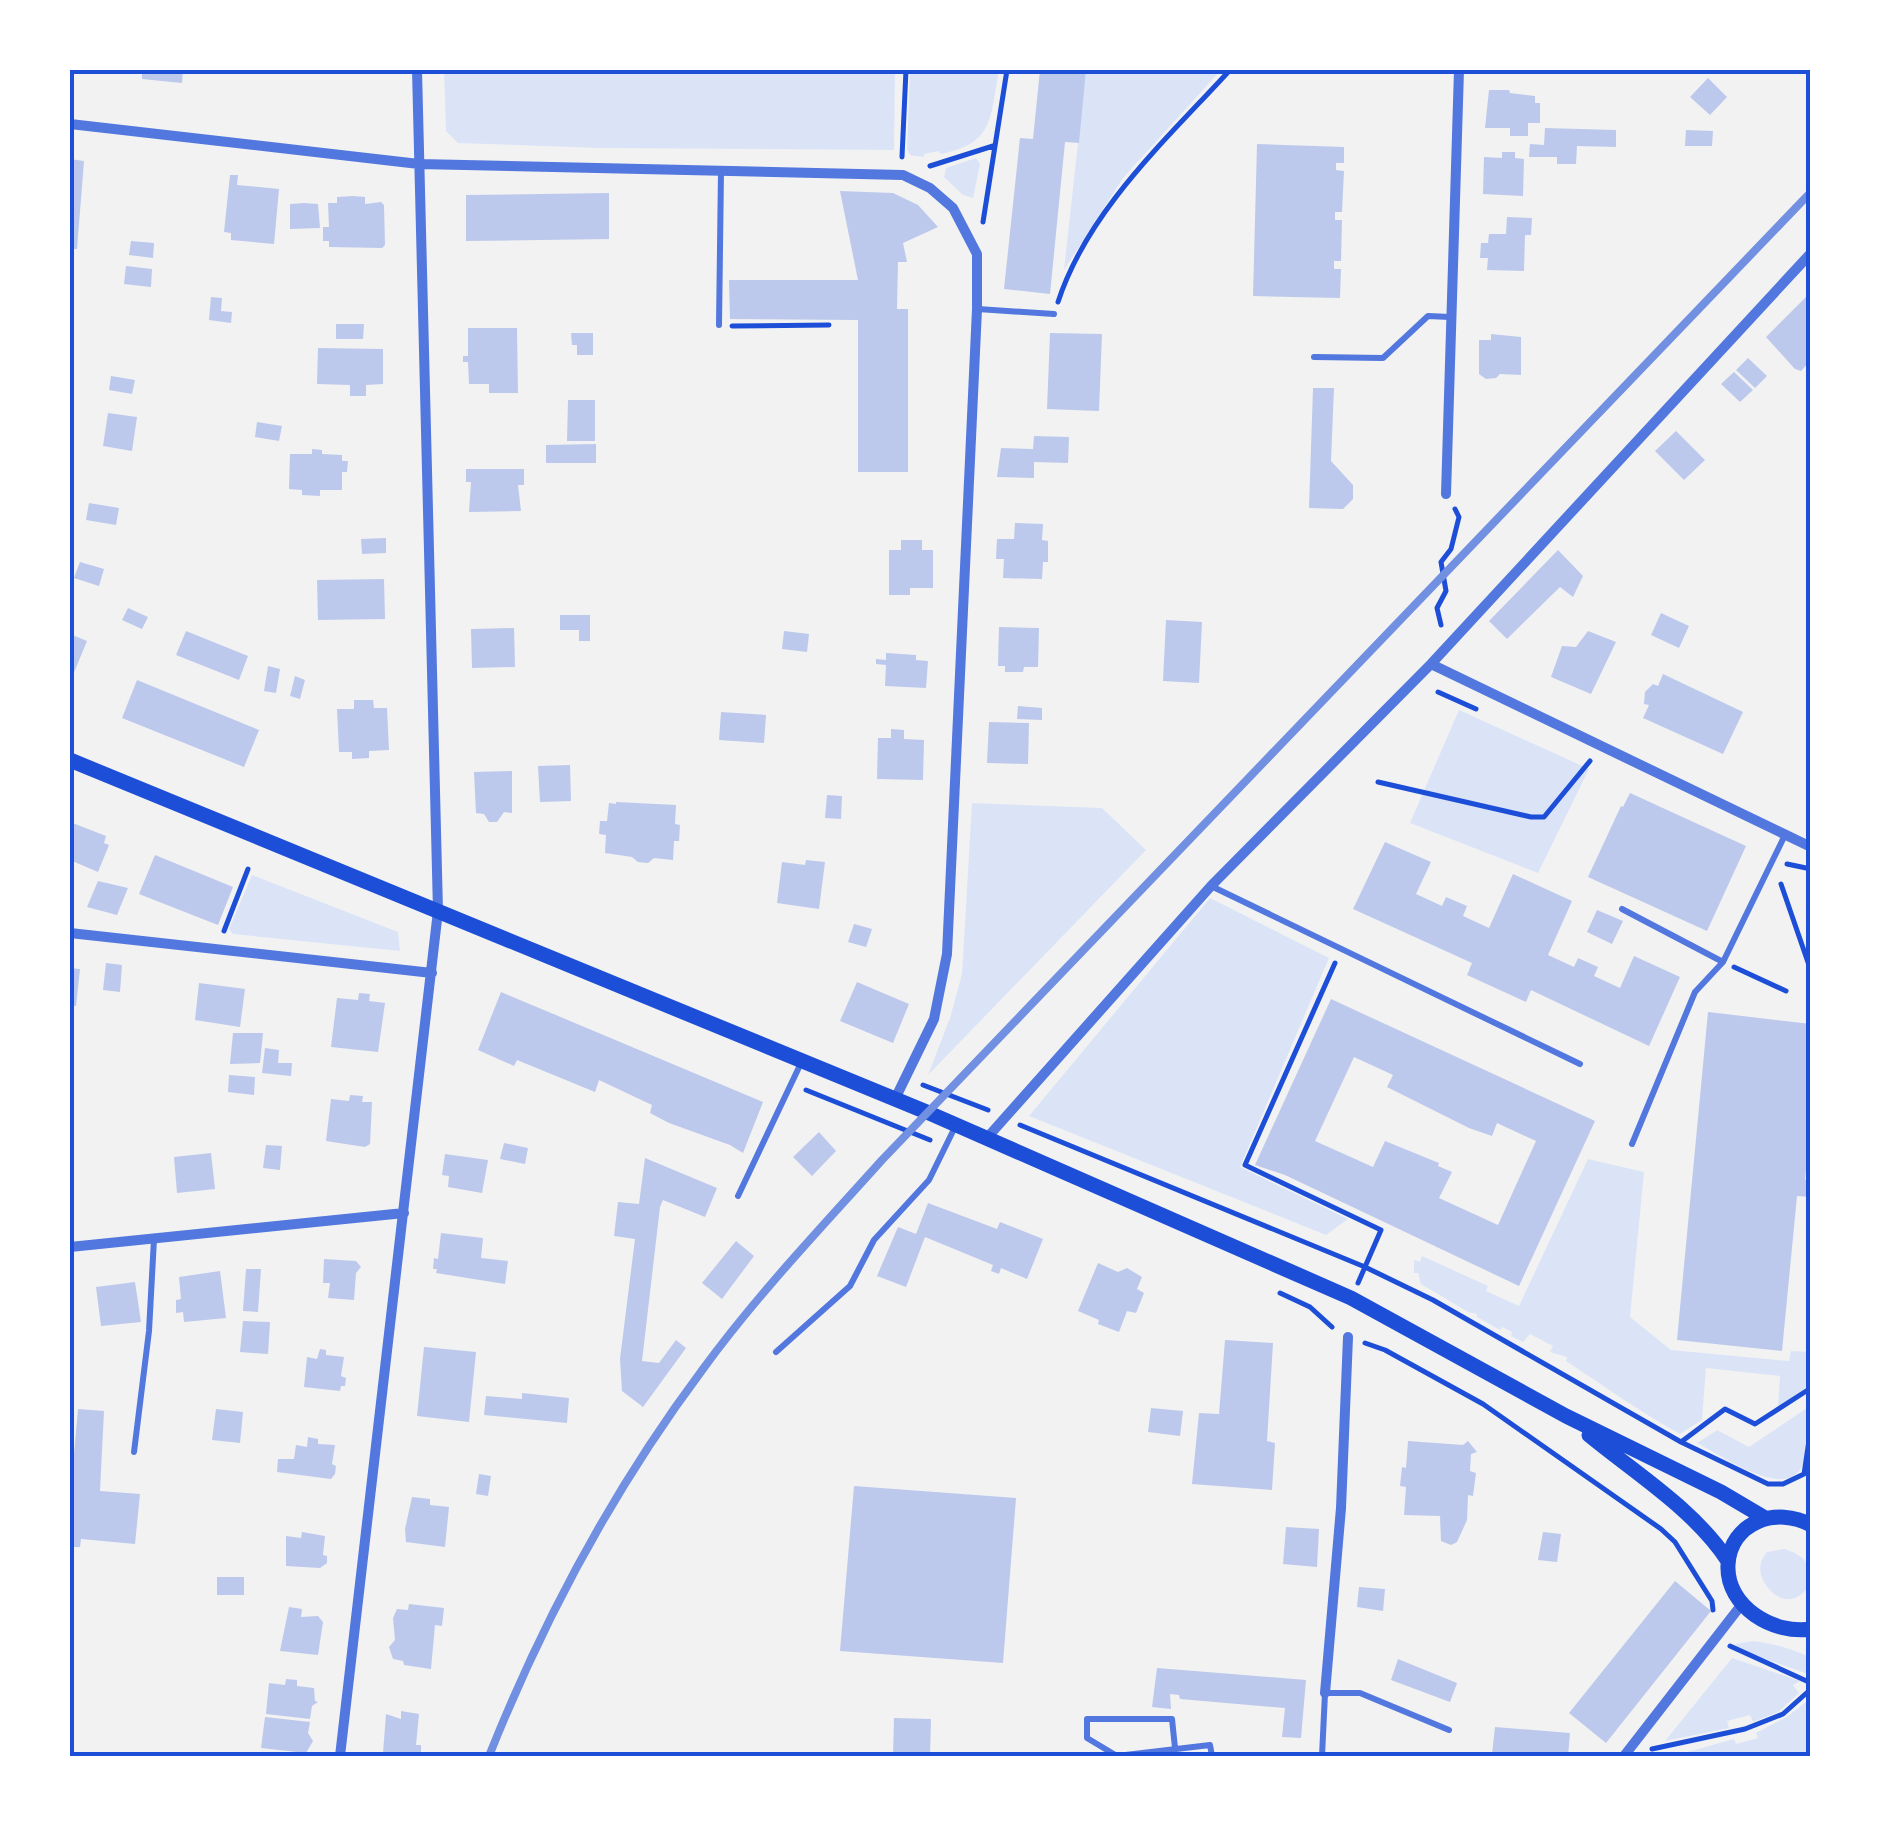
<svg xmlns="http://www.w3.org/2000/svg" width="1881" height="1826" font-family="Commissioner,sans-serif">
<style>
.green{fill:#dbe4f7}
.building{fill:#bdc9ec;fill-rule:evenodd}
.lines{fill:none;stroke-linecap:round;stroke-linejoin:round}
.path{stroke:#1d4ed8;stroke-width:5}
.service{stroke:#5277de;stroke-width:6}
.minor{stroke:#5277de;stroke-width:10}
.secondary{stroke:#1d4ed8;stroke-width:15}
.rail{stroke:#7290e2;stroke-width:8}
.neatline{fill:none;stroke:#1d4ed8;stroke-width:4}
</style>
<rect width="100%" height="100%" fill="#f2f2f2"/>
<path class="green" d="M444 70H895L894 150 599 148 458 143 446 131Z
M910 70H999C990 117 995 144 940 154L939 151 924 154V157L910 155 907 149Z
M1086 70H1221L1123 178 1064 270Z
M976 158 980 164 973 198 963 195 944 177 946 168Z
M1459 710 1589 769 1538 873 1410 823Z
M972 803 1102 808 1146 850 928 1075 950 1018 962 974Z
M252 875 398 932 400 951 233 934 229 929Z
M1210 898 1329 958 1240 1167 1348 1219 1326 1235 1029 1116Z
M1588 1159 1644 1172 1630 1317 1671 1350 1789 1361 1791 1351 1811 1352V1385L1778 1407 1780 1376 1706 1368 1702 1420 1680 1434C1640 1412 1604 1386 1566 1361L1567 1357 1550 1352 1553 1346 1530 1334 1523 1342 1511 1336 1512 1332 1502 1327 1500 1330 1477 1317V1314L1468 1312 1421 1284 1418 1273H1414V1260L1420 1262 1422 1256 1488 1286 1486 1291 1519 1306Z
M1810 1406C1808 1425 1810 1452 1801 1468 1784 1500 1719 1454 1697 1443L1717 1430 1749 1447Z
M1784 1549C1842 1565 1792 1629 1764 1582 1758 1571 1759 1561 1767 1552Z
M1753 1641C1774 1644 1792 1648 1811 1658V1675L1740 1650 1735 1644Z
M1732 1658 1800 1681 1793 1685 1799 1693 1778 1712 1753 1722 1750 1715 1727 1721 1729 1728 1665 1741Z
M1811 1698V1756H1673L1734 1739 1736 1744 1758 1738 1756 1733 1788 1716Z"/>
<path class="building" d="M142 70H183L182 83 142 79Z
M1040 70H1086L1079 143 1065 142 1050 294 1004 289 1020 138 1033 139Z
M1708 78 1727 97 1710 115 1690 97Z
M1489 90H1509L1510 93 1535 96V103H1540V123H1528V136H1510V128H1485Z
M1545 128 1616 130V147L1577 146 1576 164H1557V157H1529L1530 144 1544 145Z
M1686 130 1713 131 1712 146H1685Z
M1257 144 1344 147V163H1336V170L1344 171 1342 212H1335V220H1342L1341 261H1334V269H1341L1340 298 1253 296Z
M1502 152H1515V158L1524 159 1523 196 1483 194 1484 157 1502 158Z
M70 159 84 161 77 249H70Z
M230 175H238L237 185 279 189 274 244 231 240V233L224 232Z
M840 191 893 193 918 205 938 227 903 243 907 262H898L897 309H908V472H858V320L730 319 729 280H858Z
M609 193V239L466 241V195Z
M353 196 365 197V204L381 202 384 205 385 245 382 248 329 247V241H323V227H329L328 203H337V197Z
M304 203 318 204 320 228 290 229V204Z
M1507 217 1532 218 1531 235H1525L1524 271 1487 270 1488 258H1480L1481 243H1488L1489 234H1506Z
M131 241 154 243 153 258 129 255Z
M126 266 152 269 151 287 124 284Z
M1811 292 1808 363 1801 371 1795 369 1766 337Z
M211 297 222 298 221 311 232 312 231 323 209 320Z
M336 324H364L363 339H336Z
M468 328H517L518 393H489V384H469L468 362H463V356H468Z
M571 333H593V355H577V345H572Z
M1050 333 1102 334 1099 411 1047 409Z
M1491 334 1521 337V375L1500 374 1496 378 1486 379 1479 374V340H1491Z
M318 348 383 349V384L366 385V396H350V385L317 384Z
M1748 358 1767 376 1755 388 1736 370Z
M1734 372 1753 390 1740 402 1721 384Z
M111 376 135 380 132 394 109 390Z
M1313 388H1334L1331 461 1353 485V499L1343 509 1309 508Z
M568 400H595V441H567Z
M108 413 137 417 132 451 103 446Z
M257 422 282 426 279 441 255 437Z
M1676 431 1705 460 1684 480 1655 451Z
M1034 436 1069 437 1068 463 1034 462V478L997 477 1001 448 1033 449Z
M596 444V463H546V445Z
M312 449 322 450V454L342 455V461H348L347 472H342V490H320V496L302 495V490L289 489 290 454H312Z
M466 469H524V485H518L521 511 469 512 471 482H466Z
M89 503 119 508 116 525 86 520Z
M1015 523 1043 524 1042 540 1048 541V562H1043L1042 579 1003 578 1004 559H996L997 539H1014Z
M386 538V553L362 554 361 539Z
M901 540H922V550H933V588H910V595H889V550H901Z
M1558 550 1583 576 1573 597 1560 587 1507 639 1489 621Z
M80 562 104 569 99 586 74 578Z
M384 579 385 619 318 620 317 580Z
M128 608 148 617 142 629 122 620Z
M1661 613 1689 626 1679 648 1651 635Z
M560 615H590V641H579V630H560Z
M1166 620 1202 622 1199 683 1163 681Z
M999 627 1039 628 1038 667H1024L1023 672H1005V666H998Z
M514 628 515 667 472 668 471 629Z
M186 631 248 656 239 680 176 655Z
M784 631 809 634 807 652 782 649Z
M1588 631 1616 642 1591 694 1551 677 1562 646 1576 647Z
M70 634 87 641 70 682Z
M886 653 916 655V660L928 661 926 688 885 686 886 665 876 664V659L886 660Z
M268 666 280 669 276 693 264 691Z
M1663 674 1743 712 1723 754 1643 718 1649 705 1644 704 1645 692 1653 684 1658 686Z
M295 676 305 680 300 699 290 696Z
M137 680 259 730 244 767 122 718Z
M354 700H373L374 708H387L389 750 369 751V758L352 759V752H339L337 709H354Z
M1018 706 1042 708V720L1017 719Z
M721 712 766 715 764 743 719 740Z
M989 722 1029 723 1028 764 987 763Z
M891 729 904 730V739L924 740 923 780 877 779 878 738H891Z
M570 765 571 801 540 802 538 766Z
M512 771V813L504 812 497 822H489L484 814 476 813 474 772Z
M1630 793 1746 846 1707 931 1588 877 1621 806 1623 807Z
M827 795 842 796 841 819 825 818Z
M616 802 676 805 675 824 680 825 679 841H674L673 860 654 858 648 863 638 862 632 857 605 853 606 835 599 834 600 821H607L609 803 616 804Z
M70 822 106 836 104 843 109 845 98 872 70 860Z
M1385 842 1431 862 1416 894 1442 906 1446 897 1467 906 1463 916 1489 928 1513 874 1572 901 1548 955 1574 967 1578 958 1598 967 1594 976 1620 988 1634 956 1680 977 1649 1046 1531 990 1526 1002 1467 975 1472 963 1353 909Z
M155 855 233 887 218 925 139 894Z
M806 860 825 862 819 909 777 903 782 862 805 865Z
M98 881 128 888 117 915 87 907Z
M1597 910 1623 921 1612 944 1587 932Z
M854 924 872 929 866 947 848 942Z
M106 963 122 965 120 992 103 990Z
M70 968 80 969 76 1006 70 1005Z
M857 982 909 1004 893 1043 840 1021Z
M199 983 245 989 240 1027 195 1020Z
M501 992 763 1102 743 1153 730 1145 669 1123 650 1113 652 1105 599 1080 595 1092 517 1060 514 1066 478 1050Z
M359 993 370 994 369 1001 385 1003 378 1052 331 1047 337 998 358 1000Z
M1331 999 1595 1121 1519 1286 1285 1175 1255 1165ZM1354 1057 1393 1075 1387 1087 1469 1128 1492 1136 1497 1123 1536 1141 1498 1225 1439 1198 1452 1172 1438 1166 1439 1163 1385 1141 1373 1167 1315 1141Z
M1708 1012 1811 1024V1116L1805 1180H1811V1197L1797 1196 1782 1351 1677 1340Z
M233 1033H263L260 1063 230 1064Z
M265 1048 279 1050 278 1063H292L291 1076 262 1073Z
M229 1075 255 1077 254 1095 228 1092Z
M350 1095 363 1096 362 1102H372L370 1144 365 1147 326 1141 331 1099 349 1101Z
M819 1132 836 1151 812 1176 793 1157Z
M504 1143 528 1148 525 1164 500 1159Z
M266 1145 282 1146 280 1170 263 1168Z
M211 1153 215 1189 177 1193 174 1157Z
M445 1154 488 1160 482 1193 448 1187 449 1176 442 1175Z
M645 1158 717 1188 705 1217 663 1200 660 1207 642 1361 659 1363 676 1340 686 1348 643 1407 622 1391 620 1359 635 1239 614 1236 618 1202 639 1204Z
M928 1203 997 1229 1000 1222 1043 1239 1027 1279 1001 1268 999 1274 991 1271 993 1265 925 1237 906 1287 877 1276 898 1227 916 1234Z
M441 1233 483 1238 481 1258 508 1261 505 1284 436 1273 437 1269H433L434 1258 438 1259Z
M736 1241 754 1256 722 1299 702 1283Z
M324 1259 356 1261 361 1267 356 1273 354 1300 328 1298 330 1283H323Z
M1098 1263 1118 1272 1127 1268 1142 1277 1137 1289 1144 1293 1136 1313 1127 1311 1119 1332 1098 1324 1099 1320 1078 1311Z
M246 1269H261L258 1312 243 1311Z
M220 1271 226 1318 184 1322 183 1312 176 1313V1300L181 1299 179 1277Z
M135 1282 141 1322 101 1326 96 1287Z
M243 1321 270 1322 268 1354 240 1352Z
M1225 1340 1273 1343 1267 1441 1275 1443 1272 1490 1192 1484 1199 1413 1219 1414Z
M424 1347 476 1352 469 1422 417 1416Z
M320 1349 326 1350V1355L344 1357 341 1376 346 1378 345 1386H341L340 1391 304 1387 307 1357 317 1359Z
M522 1393 569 1398 567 1423 484 1415 486 1396 522 1399Z
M1151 1408 1183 1411 1180 1436 1148 1432Z
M78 1409 104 1411 100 1491 140 1494 135 1544 81 1539 80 1547H70V1499Z
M216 1409 243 1412 240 1443 212 1440Z
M308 1437 318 1439V1444L335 1445 332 1464 336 1466 335 1474 331 1479 277 1472 278 1459H294L296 1445 307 1447Z
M1408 1441 1463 1445 1468 1441 1477 1452 1471 1454 1470 1471 1476 1473 1473 1496 1468 1495 1467 1520 1457 1542 1451 1545 1441 1541 1440 1516 1404 1515 1406 1487 1400 1486 1402 1467 1406 1468Z
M479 1474 491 1476 488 1496 476 1494Z
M854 1486 1016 1498 1003 1663 840 1651Z
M412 1497 430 1499V1505L449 1507 445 1547 406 1542 405 1529Z
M1286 1527 1319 1529 1317 1567 1283 1564Z
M302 1532 325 1536 323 1555 327 1556V1563L320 1568 286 1566V1536L301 1538Z
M1543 1532 1561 1534 1557 1562 1538 1560Z
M217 1577H244V1595H217Z
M1675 1581 1711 1611 1606 1743 1569 1713Z
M1359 1587 1385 1589 1383 1611 1357 1607Z
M409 1604 444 1608 442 1626 435 1625 431 1669 404 1665 403 1661 393 1659 389 1647 395 1640 393 1618 397 1609 408 1610Z
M289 1607 302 1609 301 1617 318 1616 323 1622 318 1655 280 1651Z
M1398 1659 1457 1683 1450 1702 1391 1680Z
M1157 1668 1306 1680 1301 1738 1282 1737 1285 1708 1180 1699 1179 1695 1170 1694 1171 1709 1152 1707Z
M286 1679 297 1680V1686L314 1688 315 1701 318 1702 312 1706 310 1719 266 1714 269 1683 285 1685Z
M401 1711 419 1714 416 1745H421V1756L383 1753 386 1714 401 1719Z
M265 1717 310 1722 308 1733 313 1741 306 1753 261 1748Z
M894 1718 931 1719 930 1756H893Z
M1495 1727 1570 1733 1568 1756 1492 1754Z"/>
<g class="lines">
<path class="path" d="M902 157 906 70
M930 166 993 146
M983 222 1007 70
M1058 302C1088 210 1166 140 1230 70
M732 326 829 325
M1441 625 1437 608 1446 591 1441 562 1451 549 1459 517 1455 509
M1438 692 1476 709
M1378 782 1531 817H1544L1590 761
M1787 864 1811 869
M1781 884 1811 971
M224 931 248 869
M1335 963 1245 1165 1381 1230 1358 1283
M1734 967 1786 991
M923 1085 988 1110
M806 1090 930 1140
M1020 1125 1365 1267 1433 1300 1681 1442 1768 1484H1783L1804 1474 1811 1427
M1280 1293 1310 1307 1332 1327
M1365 1343 1385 1350 1483 1404 1661 1529 1675 1542 1712 1601 1713 1610
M1681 1442 1725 1409 1755 1424 1811 1388
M1730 1646 1811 1683
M1652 1749 1745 1729 1783 1714 1811 1689"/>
<path class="service" d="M978 309 1054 314
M719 325 721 171
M1314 357 1383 358 1428 316 1450 317
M1211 886 1580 1064
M1622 909 1723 962
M1632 1144 1695 992 1723 962 1785 835
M738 1196 801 1063
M776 1352 850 1286 874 1240 929 1180 956 1125
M134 1452 149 1331 154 1239
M1175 1748 1172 1719H1087V1738L1117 1756 1210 1745 1212 1756
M1322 1756 1325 1693H1360L1449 1730"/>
<path class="minor" d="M70 124 419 164 903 175 930 188 953 208 977 254V309L947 954 934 1019 895 1099
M1446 494 1459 70
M1431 664 1811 847
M70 933 432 973
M986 1139 1211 886 1431 664 1811 253
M70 1247 404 1213
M1325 1693 1341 1508 1348 1337
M340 1756 438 911 417 70
M1624 1756 1742 1604"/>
<path class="secondary" d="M70 760 929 1113 1351 1298 1566 1416 1721 1492 1765 1518
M1589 1435C1635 1473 1695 1510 1728 1561
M1811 1525C1777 1506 1730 1522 1728 1565 1726 1607 1774 1635 1811 1629"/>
<path class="rail" d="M489 1756C544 1618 614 1488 703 1369 757 1295 821 1228 882 1160L1811 192"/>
</g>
<rect width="1881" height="1826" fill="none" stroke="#ffffff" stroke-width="145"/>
<rect x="72" y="72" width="1736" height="1682" class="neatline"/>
</svg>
